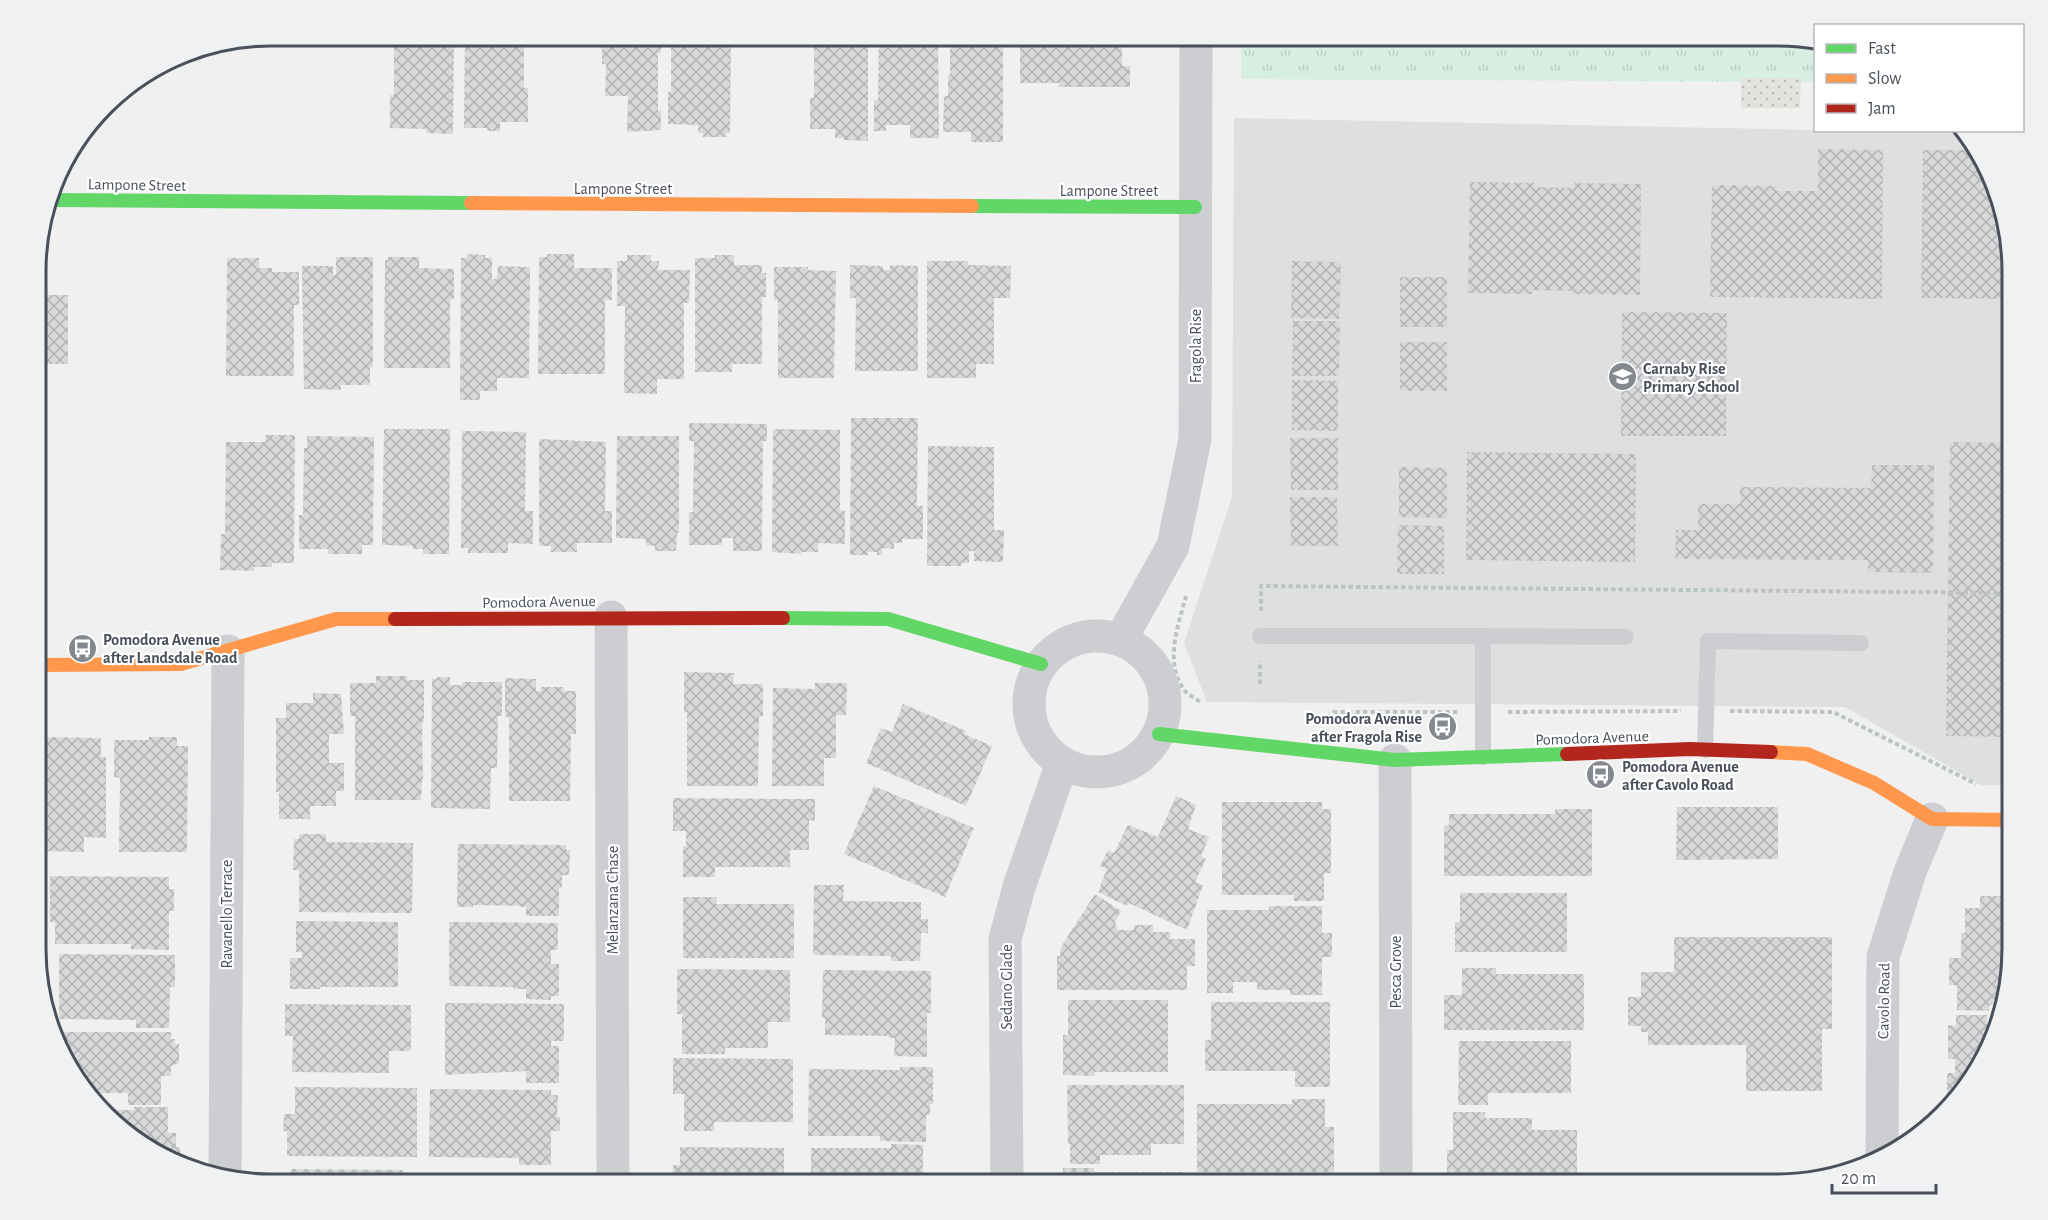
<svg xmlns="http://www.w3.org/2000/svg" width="2048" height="1220" font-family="'Alegreya Sans',sans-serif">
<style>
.education{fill:#dfdfdf}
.grass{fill:url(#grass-tufts)}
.sand{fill:url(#sand-dots)}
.building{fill:url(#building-cross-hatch)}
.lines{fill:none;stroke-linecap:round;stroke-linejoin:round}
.path{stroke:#bac5c2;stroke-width:4;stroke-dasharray:4.5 3;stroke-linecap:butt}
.lane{stroke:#ccced1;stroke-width:16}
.street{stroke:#ccced1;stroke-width:33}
.fast{stroke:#63d668;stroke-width:14}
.slow{stroke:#ff974d;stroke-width:14}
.jam{stroke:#b3261e;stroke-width:14}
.labels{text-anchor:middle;stroke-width:4.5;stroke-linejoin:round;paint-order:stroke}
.street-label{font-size:16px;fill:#49505b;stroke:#fff}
.poi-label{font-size:16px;font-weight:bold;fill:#49505b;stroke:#fff;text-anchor:start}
.rim{fill:none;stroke:#49505b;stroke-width:3}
</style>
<defs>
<pattern id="grass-tufts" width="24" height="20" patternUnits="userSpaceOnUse" patternTransform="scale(1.5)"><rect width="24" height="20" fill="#d7eee2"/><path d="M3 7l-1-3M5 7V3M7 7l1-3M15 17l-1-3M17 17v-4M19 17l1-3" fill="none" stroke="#bacec4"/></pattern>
<pattern id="sand-dots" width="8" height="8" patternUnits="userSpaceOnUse" patternTransform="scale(1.5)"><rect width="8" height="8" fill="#e4e2dd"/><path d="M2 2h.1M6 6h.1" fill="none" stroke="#bbbab6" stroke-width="1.8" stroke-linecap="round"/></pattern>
<pattern id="building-cross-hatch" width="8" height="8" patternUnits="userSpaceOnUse" patternTransform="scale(1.5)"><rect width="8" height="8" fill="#d8d8da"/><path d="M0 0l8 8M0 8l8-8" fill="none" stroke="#b1b2b4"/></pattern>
</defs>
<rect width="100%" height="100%" fill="#f1f0f0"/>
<path class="education" d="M1234 118 1816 130H1962L1980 154 2011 256V785H1981L1845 707 1207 702 1184 643 1232 497Z"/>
<path class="grass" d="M1241 36H1776L1815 41V82L1241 79Z"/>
<path class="sand" d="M1741 78H1801L1800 108H1741Z"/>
<path class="building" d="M394 36H454L453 134 426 133V129L390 128V95H394Z
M465 36H524V88H528V122H500V131H487V128H464Z
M602 36H661V53H658V111H661V130L627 132 628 96H605L606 64H602Z
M671 36H731L730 133H726V137H703V133H698V125L668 124V92H671Z
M814 36H868V141L844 140V138H835V129H810V98H814Z
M879 36H938L939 138H910V125H886V131H874V100H878Z
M950 36H1003V142H971V132H943L944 96H948V75H950Z
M1122 36V66H1130V87H1059V83H1020V37Z
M1818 149 1883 150 1882 299 1710 297 1712 185 1777 186 1776 191H1818Z
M1923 150H1978L1980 154 2011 256V299L1921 298Z
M1470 182 1535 183V187L1575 188V183L1641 184 1640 295 1573 294V291L1532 290V294L1468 293Z
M467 254 485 255V258H492V279H497L498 266 530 267 529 378H497V391H480V400H460L461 258H467Z
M547 254H574V268H612V300H605V374H538L539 257H547Z
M627 255H651V261H659L658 270H690L689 303H684V379H657V394L624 393 625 306H617V261H627Z
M715 255H734V265H762V273H766V297H762V364H732V372H695V258H715Z
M336 257H373V367H370V385H341V390L304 389 302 266H333V275H336Z
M388 257H419V268L454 269V299H450V368H384L385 260H388Z
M227 258H259V268H272V272H299V305H294V376H226Z
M927 261H968V265L1011 266 1010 298H994V364H976V378H927Z
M1292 261 1341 262 1339 319 1291 318Z
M850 265 883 266V270H890V265L918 266V371H855L856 298H850Z
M774 267H808V270L836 271 834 378H778V300H774Z
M1400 277H1447V327H1400Z
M38 295H68V364H38Z
M1622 312 1727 313 1726 436H1621Z
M1293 321H1340L1339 376H1292Z
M1400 342H1447V391H1400Z
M1292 380 1338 381V431L1292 430Z
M851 418H918L917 506H923V539H902V543H894V549L882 548V555H877V552H868V555H850Z
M689 423 767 424V441H763L762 551H733V538H722V545H689V512H693L694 441H689Z
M384 429H450L449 554H423V549H413V546L382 545Z
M773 429 840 430V510L845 511V544L818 543V552H801V554L772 552Z
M462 431 526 432 525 511H533V544L508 543V553H468V548H461Z
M265 435H295L294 563H272V567H254V571L220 570 221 534H225L226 442H265Z
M307 436 374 437 373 545H362V554H328V549H299V515H303L304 448H307Z
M617 436H679V533H677L676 551H655V546L646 545V539L616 538Z
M1290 438H1338V490H1291Z
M539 439 606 442 605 511H612V543H577V552H551V546H539Z
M1950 442 2011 443V737L1946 736Z
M928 446 994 447V530H1004L1003 562 974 561V551H969V563H961V566H927Z
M1467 452 1636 454 1635 562 1466 560Z
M1872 465H1934L1933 573 1868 572V560L1675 559 1676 530H1698V504H1740V487L1871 488Z
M1399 467 1447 468V518L1399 517Z
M1290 497H1337L1338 546H1291Z
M1398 525 1444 526V574H1397Z
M684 672 734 673 733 684H763V716H759L758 786H687V712H684Z
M376 676H407V680H424V722H422L423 779H422L421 800H355V716H350V683H376Z
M437 677H450V685H462V682H502V716H498L497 768H491L490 809 431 808 432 679H437Z
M505 678 536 679V691H541V687H564V691H576V734H571L570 801H509V717H505Z
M815 683H847L846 715H836V758H824V786H772L773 688 815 689Z
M313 693 341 694 344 734H329V763H344V791H336V806H310V819H279V792H276V718H286V703H313Z
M903 704 966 731 964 734 992 746 966 806 866 763 881 728 892 732Z
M38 737 101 738V757H106V838L84 837V852L41 851 42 772H38Z
M149 737H177V746H188L187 852H119L120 778 114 777V740H149Z
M874 786 974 828 945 897 844 854Z
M1176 796 1196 805 1188 829 1209 837 1201 856 1206 859 1195 882 1203 885 1187 930 1129 903 1127 906 1098 892 1107 869 1100 866 1108 850 1114 853 1128 825 1158 837Z
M673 798 815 799V821L809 820V850H790V867H715V877H683V846H686V831H673Z
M1222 802H1322V809H1331V873H1324V901H1294V895H1222Z
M1677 807H1778V859L1676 860Z
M1555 809H1592V876H1444V825H1449V814H1555Z
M299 834H326V842L413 843 412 913 299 912V870H293L294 839H299Z
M458 844 566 845V850H570L569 875H562V888H559V916H526V907H521V906L473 905V907H457Z
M50 876 169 877V889H174V911H169V950L131 949V944H55V922H50Z
M814 885H844L843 901 921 902V919H928V933H921L920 961H891V956L813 955Z
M1460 893H1567V952H1455V922H1460Z
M1095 894 1121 911 1115 922 1118 930H1134V925H1153V932H1170V939H1195V966H1187V990H1057V956H1060L1061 947Z
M1980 896H2012V963L1999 1005H1989V1011L1957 1010V985H1949V958H1961V933H1965V908H1980Z
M683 897H717L716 904H794V958H683Z
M1269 906H1322V933H1332V957H1322V995H1290V990H1257V982H1233V993H1207V910H1269Z
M296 921 398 922V987H320V989H290V958H302V952H296Z
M449 922 558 923V950H551V964H559V996H551V1000L526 999V989H513V987L449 986Z
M1674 937H1832V1029H1822V1091H1746V1045H1648V1032H1641V1026H1628V997H1641V972H1674Z
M59 954 175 955V987H170L169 1028H136V1020L59 1019Z
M1462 968H1496V974H1584V1030H1444V995H1462Z
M677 969 790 970V1022H768V1048H725V1054H682V1014H677Z
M823 970 931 971V1013H927V1057L894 1056 895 1038H889V1036L825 1035V1018H822Z
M1068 1000H1168V1072H1095V1076L1063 1075V1035H1068Z
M1211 1002H1330V1087H1295V1071H1205V1040H1211Z
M445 1003 564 1004V1041H551V1046H559V1083H526V1071L445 1075Z
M285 1004 411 1005V1051H389V1073L292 1072 293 1036H285Z
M1956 1015H1987L1988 1040 1980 1066 1956 1098H1947V1073H1955V1059H1948V1025L1956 1026Z
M64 1032H171V1039H175V1044H179V1063L171 1066V1076H161V1105H128V1093H90L76 1079 64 1049Z
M1459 1041H1571V1093H1488V1105H1458Z
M673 1058 793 1059V1122H714V1131H684V1094H673Z
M900 1067H933V1104H930V1115H926V1142L880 1141V1136H808L809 1069 900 1070Z
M1067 1085H1184V1144H1151V1155H1100V1164H1070V1144H1068Z
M295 1087 417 1088V1157L287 1156V1131H283L284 1114H295Z
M430 1089 551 1090V1095H558L557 1117H560V1131H551V1165H519V1158L429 1157Z
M1292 1099H1325V1127H1334V1172H1197V1104H1292Z
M134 1107H168V1133H176V1147H180V1163L154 1152 109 1110H134Z
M1453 1112H1485V1118H1532V1130H1577V1184H1453V1176H1447V1150H1453Z
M891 1144 923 1145V1176H916V1184H811V1148H891Z
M680 1147 784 1148V1184H673V1165H680Z
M1063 1168H1094V1172H1182V1184H1063Z
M291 1169 403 1170V1184H291Z
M472 1174H502V1184H432V1180L472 1181Z
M514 1174 565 1175V1184H514Z"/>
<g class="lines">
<path class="path" d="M1186 596C1178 626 1163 665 1186 692 1190 696 1197 699 1201 703
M1261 611V586L2011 593
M1260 684V661
M1730 711 1833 712 1976 784
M1508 712 1681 711
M1327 717 1334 712H1459"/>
<path class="lane" d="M1260 636H1483
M1705 750 1708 641 1861 643
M1483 757V636L1626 637"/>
<path class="street" d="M611 617 613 1184
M1029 704a68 68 0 1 1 136 0a68 68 0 1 1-136 0Z
M1121 639 1173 546 1195 439 1196 36
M1395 760 1396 1184
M1882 1156 1883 957 1910 872 1932 819
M225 1178 228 651
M1007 1184 1005 939 1019 887 1062 763"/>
<path class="fast" d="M51 200 471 203
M972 206 1195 207
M783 618 888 619 1041 664
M1159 734 1395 760 1567 754"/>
<path class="slow" d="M471 203 972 206
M38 665 181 664 336 619H395
M1771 752 1807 754 1874 783 1932 819 2012 820"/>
<path class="jam" d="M395 619 783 618
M1567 754 1690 749 1771 752"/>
</g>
<defs>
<symbol id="school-disc" viewBox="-11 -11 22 22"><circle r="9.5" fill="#84888f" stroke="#fff"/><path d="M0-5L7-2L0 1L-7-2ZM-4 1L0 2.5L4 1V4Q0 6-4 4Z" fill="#fff"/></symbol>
<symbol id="bus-disc" viewBox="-11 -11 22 22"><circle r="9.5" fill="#84888f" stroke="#fff"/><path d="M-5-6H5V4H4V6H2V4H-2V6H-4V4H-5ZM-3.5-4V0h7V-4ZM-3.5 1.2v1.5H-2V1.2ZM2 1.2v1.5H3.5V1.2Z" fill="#fff"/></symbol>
</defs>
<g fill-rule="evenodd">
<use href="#school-disc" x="1606" y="360" width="33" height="33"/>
<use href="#bus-disc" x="66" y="632" width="33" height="33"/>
<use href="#bus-disc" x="1426" y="710" width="33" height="33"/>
<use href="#bus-disc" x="1584" y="758" width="33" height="33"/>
</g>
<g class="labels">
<g class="street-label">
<text transform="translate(137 184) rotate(1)" y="6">Lampone Street</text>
<text x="623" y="194">Lampone Street</text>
<text x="1109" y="196">Lampone Street</text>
<text transform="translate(1195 346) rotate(-90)" y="6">Fragola Rise</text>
<text transform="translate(539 601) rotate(-1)" y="6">Pomodora Avenue</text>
<text transform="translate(1592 737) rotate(-2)" y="6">Pomodora Avenue</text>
<text transform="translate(612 900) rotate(-90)" y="6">Melanzana Chase</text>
<text transform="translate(226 914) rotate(-90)" y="6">Ravanello Terrace</text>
<text transform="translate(1395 972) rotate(-90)" y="6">Pesca Grove</text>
<text transform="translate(1006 987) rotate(-90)" y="6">Sedano Glade</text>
<text transform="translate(1883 1001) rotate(-89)" y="6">Cavolo Road</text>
</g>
<g class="poi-label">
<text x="1643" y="374">Carnaby Rise<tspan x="1643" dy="18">Primary School</tspan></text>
<text x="103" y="645">Pomodora Avenue<tspan x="103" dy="18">after Landsdale Road</tspan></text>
<text x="1422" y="724" text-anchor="end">Pomodora Avenue<tspan x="1422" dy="18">after Fragola Rise</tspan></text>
<text x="1622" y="772">Pomodora Avenue<tspan x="1622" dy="18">after Cavolo Road</tspan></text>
</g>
</g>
<path d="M0 0H2048V1220H0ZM271 46H1777A225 225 0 0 1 2002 271V949A225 225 0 0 1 1777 1174H271A225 225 0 0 1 46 949V271A225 225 0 0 1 271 46Z" fill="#f0f1f2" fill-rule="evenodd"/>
<path class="rim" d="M271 46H1777A225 225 0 0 1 2002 271V949A225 225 0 0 1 1777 1174H271A225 225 0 0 1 46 949V271A225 225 0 0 1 271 46Z"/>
<rect x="1814" y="24" width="210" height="108" fill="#ffffff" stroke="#b6b9bd" stroke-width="1.5"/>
<rect x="1826" y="44" width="30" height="9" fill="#63d668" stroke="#b6b9bd" stroke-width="1.5"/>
<text x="1868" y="54" font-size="18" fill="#49505b">Fast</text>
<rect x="1826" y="74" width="30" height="9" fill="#ff974d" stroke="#b6b9bd" stroke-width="1.5"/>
<text x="1868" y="84" font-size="18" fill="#49505b">Slow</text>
<rect x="1826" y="104" width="30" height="9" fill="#b3261e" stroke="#b6b9bd" stroke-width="1.5"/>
<text x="1868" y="114" font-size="18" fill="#49505b">Jam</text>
<path d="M1832 1184v9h104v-9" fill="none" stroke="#49505b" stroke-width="3"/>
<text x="1841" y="1184" font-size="18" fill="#49505b" stroke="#ffffff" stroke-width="4.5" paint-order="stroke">20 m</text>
</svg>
